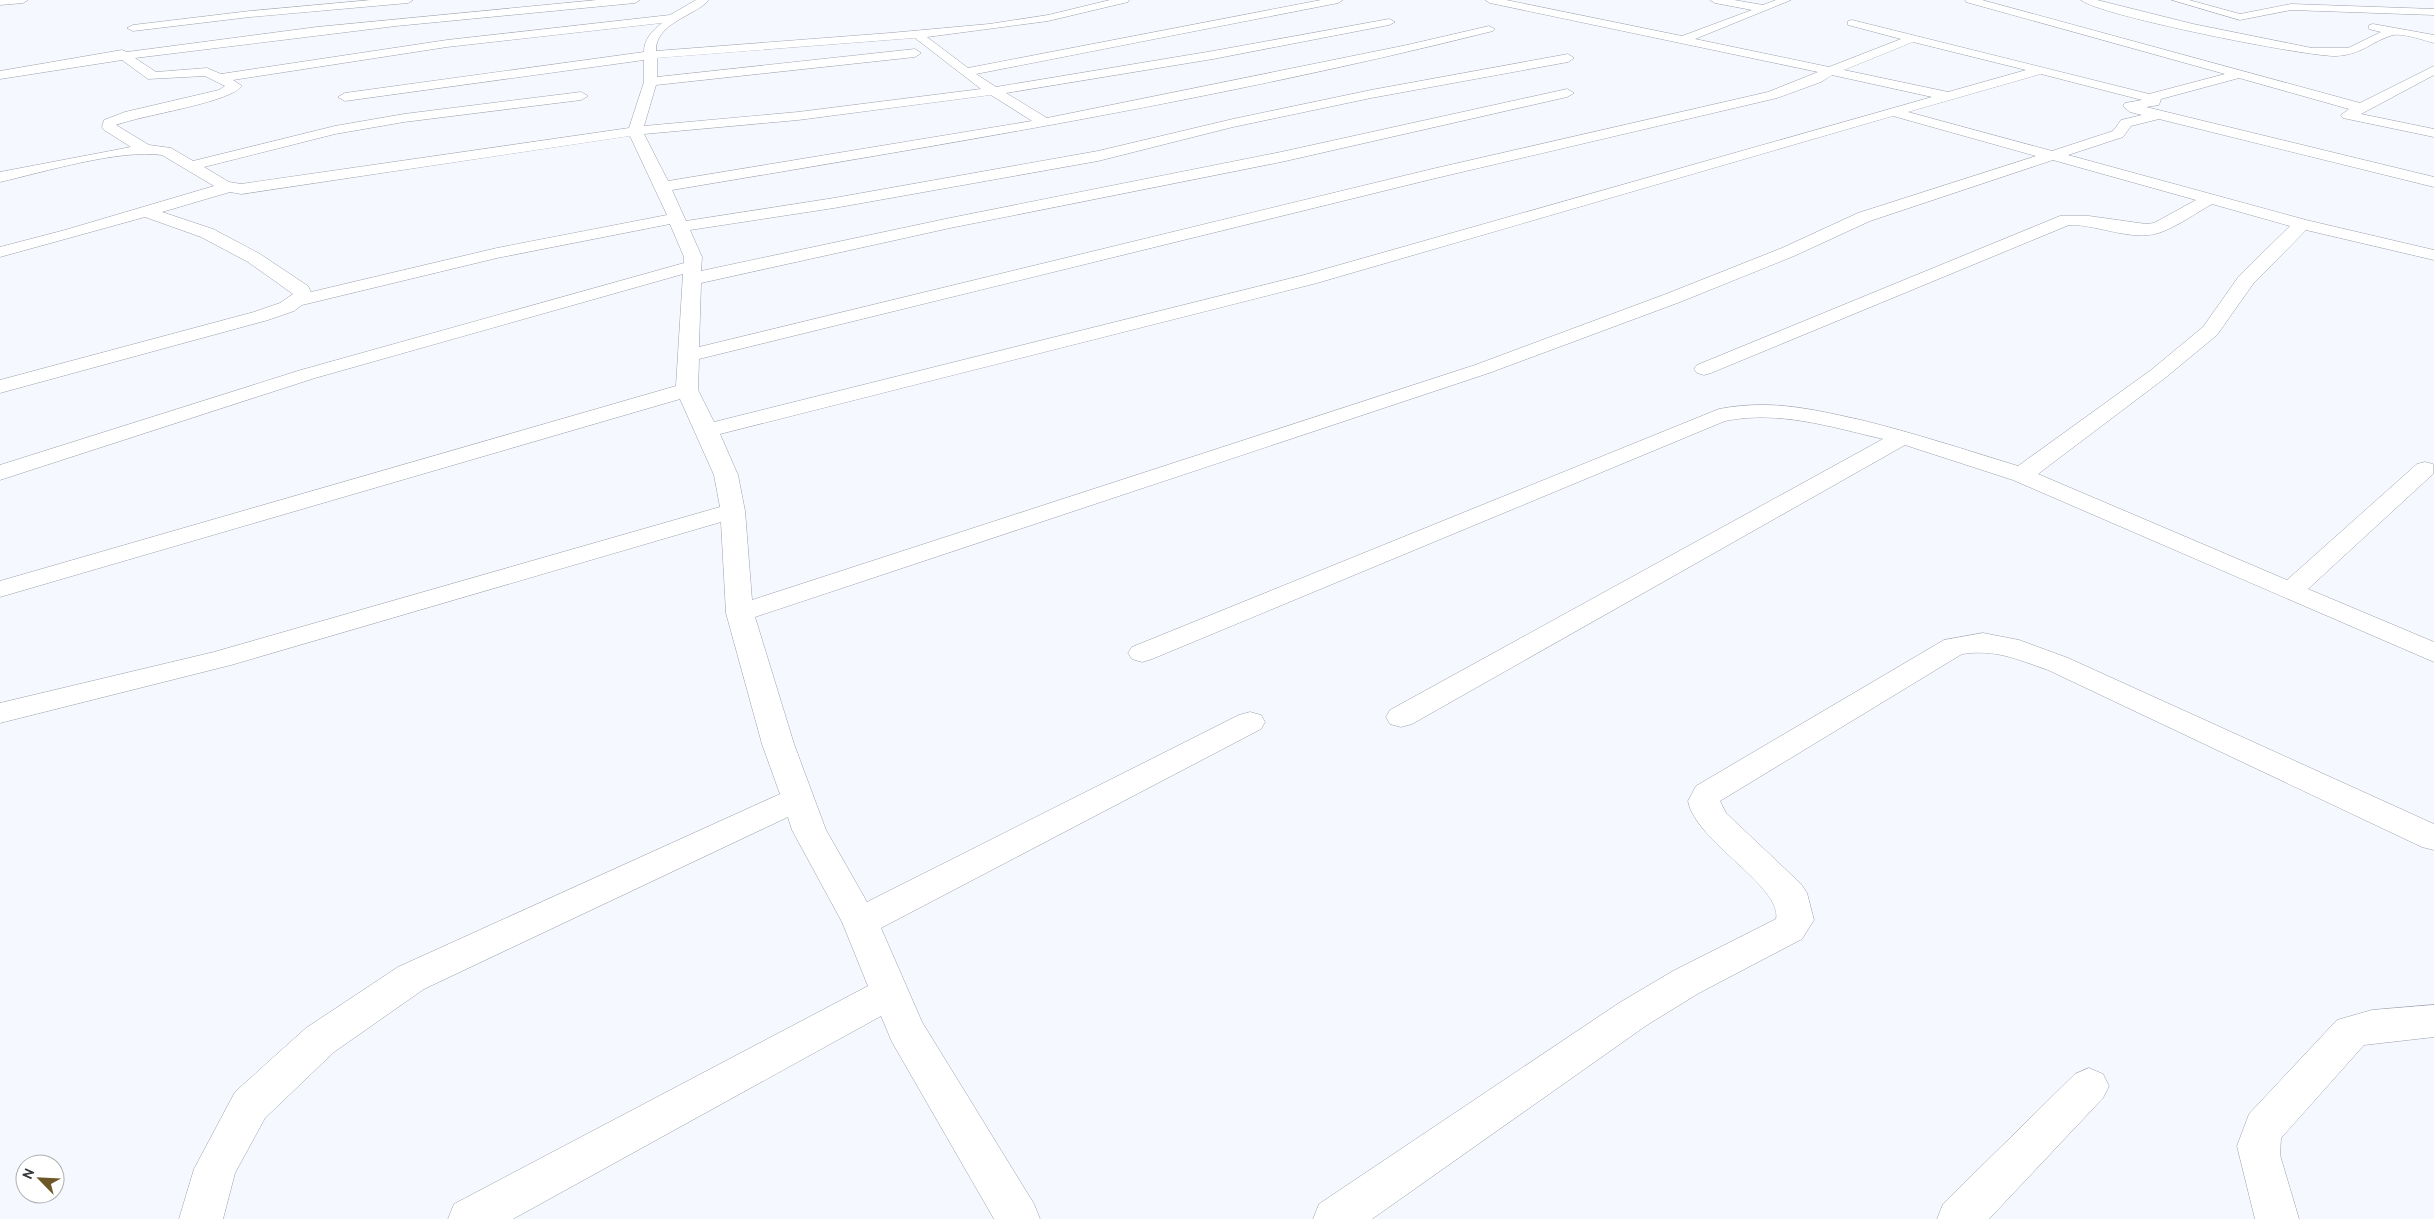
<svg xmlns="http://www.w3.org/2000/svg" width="2434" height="1219" font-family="Overpass,sans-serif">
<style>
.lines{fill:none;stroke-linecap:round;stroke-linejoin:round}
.street-casing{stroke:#9ba0aa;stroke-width:1}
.street{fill:#fff;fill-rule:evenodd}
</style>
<rect width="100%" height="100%" fill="#f5f8ff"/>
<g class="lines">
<defs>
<path id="street" d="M0 0H28L23 3 0 5Z
M371 0H413L408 3 250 17 133 31 127 28 133 25 250 11Z
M597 0H640L635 3 396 26 135 58 156 72 207 68 221 74 447 40 670 15 696 0H709C695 16 655 23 656 51L890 33 989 24 1048 15 1110 0H1129L1128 2 1048 21 927 37 968 68 1321 0H1343L1338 3 976 74 996 87 1213 51 1389 19 1395 22 1389 25 1213 59 1006 93 1047 118 1407 45 1489 26 1495 29 1493 31C1222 99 947 144 672 190L686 221 834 198 1098 151 1233 119 1371 90 1568 54 1574 58 1568 62 1371 98 1233 127 1098 161 834 208 690 230 702 257 701 271 950 218 1281 152 1567 89 1574 93 1567 97 1281 162 950 228 701 283 699 347 1432 169 1768 92 1818 72 1490 3 1485 0H1506L1682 36 1752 10 1715 3 1710 0H1734L1763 5 1776 0H1791L1695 39 1829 67 1901 39 1848 25V21L1852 20 2149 94 2225 74 1966 2 1965 0H1982L2360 103 2434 66V75L2361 114 2434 129V137L2343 118 2341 115 2349 109 2239 78 2161 99 2159 105 2146 107 2434 177V187L2159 119 2131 126 2123 137 2068 155 2306 220 2434 250V260L2306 230 2253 284 2217 335 2165 378 2038 474 2287 580 2417 464 2425 462 2433 464V474L2308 589 2434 642V662L2013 480 1905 445 1412 724 1401 727 1390 724 1386 717 1390 710 1883 439C1831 427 1779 410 1725 421L1152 659 1142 662 1132 659 1128 653 1132 647 1719 409C1771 399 1811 409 1861 420 1914 433 1966 450 2018 466L2151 370 2203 327 2239 276 2290 226 2212 204C2196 213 2181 224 2164 231 2135 244 2099 224 2069 225L1711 373 1704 375 1697 373 1694 369 1697 365 2060 216H2089L2146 224 2154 223 2196 200 2053 160 1870 221 1794 256 1680 302 1489 373 755 617 794 744 826 830 867 902 1239 715 1250 712 1261 715 1265 722 1261 729 881 928 922 1022 1034 1204 1040 1219H994L892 1042 881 1016 513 1219H448L454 1204 868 986 842 922 792 830 788 817 424 989 334 1052 265 1118 235 1173 223 1219H179L194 1169 235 1092 306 1028 398 967 780 794 762 744 726 613 721 522 231 665 0 723V703L214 652 720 507 714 475 680 399 0 597V581L676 386 683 274 315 378 0 480V465L301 370 684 263V257L670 224 497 258 302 305 294 311 268 320 0 393V380L254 312 280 303 293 294 248 262 201 237 145 217 0 257V247L65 230 214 186 162 155C119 149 44 172 0 182V172L131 147 104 130 102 127 104 120 125 112 219 90 225 86 205 76 148 79 122 60 0 79V71L122 50 127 52 317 27ZM662 23C652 31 644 39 644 52L345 93 338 97 345 101 644 60V82L629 128 241 184 229 182 204 167 335 134 404 122 581 100 588 96 581 92 404 114 335 126 193 161 171 148 149 145 116 125C142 115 229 103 242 86L233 80 447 47ZM915 38 981 89 798 112 644 126 656 85 915 57 921 53 915 49 657 77V58ZM1913 42 2026 70 1948 92 1844 70ZM2041 74 2142 100 2125 103 2123 106 2130 112 2142 115 2121 120 2113 131 2052 151 1908 112ZM1832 75 1932 97 1304 275 714 422 698 390 699 359 1432 179 1777 98 1821 82ZM991 95 1032 121 668 181 644 134 798 120ZM1893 116 2036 156 1858 213 1782 248 1666 294 1475 365 752 600 745 511 738 475 720 434 1317 283ZM630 136 667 215 497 248 311 292 308 286 260 254 213 229 162 212 230 192 241 194Z
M2081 0H2097L2193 24 2312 48H2348L2381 32 2369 29V25L2373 24 2434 35V43C2423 40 2403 33 2393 35 2372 41 2362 55 2336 56 2307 57 2096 15 2081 0Z
M2172 0H2189L2240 14 2291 4 2434 9V15L2291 10 2240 20Z
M1983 633 2019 640 2068 658 2434 824V850L2422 847 2048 670C2016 659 1996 649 1962 654L1720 801 1726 813 1801 884 1807 893 1814 920 1802 939 1699 993 1647 1025 1372 1219H1313L1319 1204 1619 1003 1673 971 1776 919C1783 887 1695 841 1688 801L1696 786 1944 640Z
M2434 1005V1037L2364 1045 2281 1138 2280 1155 2299 1219H2255L2237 1146 2249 1114 2337 1020 2372 1010Z
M2089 1068 2103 1074 2109 1086 2103 1098 1989 1219H1937L1943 1204 2075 1074Z"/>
</defs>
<use href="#street" class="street-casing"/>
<use href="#street" class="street"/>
</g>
<g transform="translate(40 1179) rotate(294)"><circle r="24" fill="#ffffff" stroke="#aeafb0"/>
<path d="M0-4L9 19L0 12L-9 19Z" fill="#6c5726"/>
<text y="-8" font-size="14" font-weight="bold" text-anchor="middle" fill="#34363a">N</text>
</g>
</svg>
